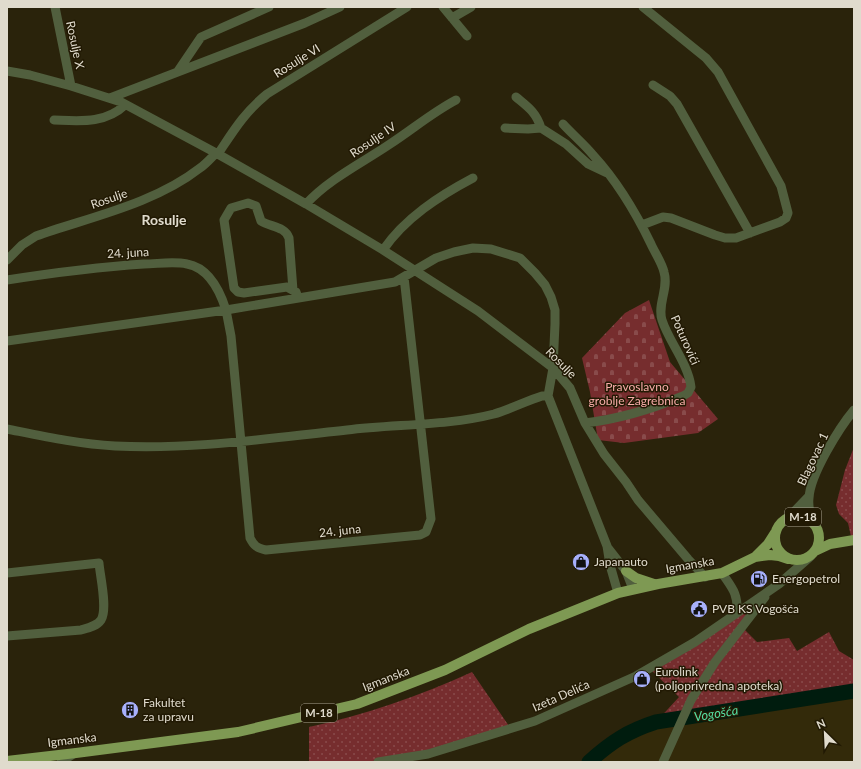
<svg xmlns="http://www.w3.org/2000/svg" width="861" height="769" font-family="Lato,sans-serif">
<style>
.built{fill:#332a0a}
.grass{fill:url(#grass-dots)}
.cemetery{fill:url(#cemetery-stones)}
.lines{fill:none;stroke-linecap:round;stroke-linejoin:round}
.river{stroke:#001c0e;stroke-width:15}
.minor{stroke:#515f3e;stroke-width:9}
.primary{stroke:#7e9953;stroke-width:10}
.labels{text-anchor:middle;stroke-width:3;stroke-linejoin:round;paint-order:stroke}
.shield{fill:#211903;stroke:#a7a190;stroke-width:1}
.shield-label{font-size:11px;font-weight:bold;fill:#e0dbcd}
.street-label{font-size:12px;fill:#e0dbcd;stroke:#211903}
.park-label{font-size:12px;fill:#f8aca9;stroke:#211903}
.poi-label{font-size:12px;fill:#e0dbcd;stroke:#211903;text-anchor:start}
.water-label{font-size:13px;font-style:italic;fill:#55dea2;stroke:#211903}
.quarter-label{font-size:14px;font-weight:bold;fill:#e0dbcd;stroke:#211903}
</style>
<defs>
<pattern id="grass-dots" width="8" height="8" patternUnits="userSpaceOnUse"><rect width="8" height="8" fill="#762d2e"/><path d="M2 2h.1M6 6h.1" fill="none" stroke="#894b4b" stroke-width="1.8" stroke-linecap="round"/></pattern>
<pattern id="cemetery-stones" width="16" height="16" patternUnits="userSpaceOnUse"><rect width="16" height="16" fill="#762d2e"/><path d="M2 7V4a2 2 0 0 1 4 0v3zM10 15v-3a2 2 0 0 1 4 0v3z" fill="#894b4b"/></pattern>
</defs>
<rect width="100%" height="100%" fill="#2a230b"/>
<path class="built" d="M854 691V762H589L605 748 621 737 642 727 656 722Z"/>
<path class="grass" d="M854 447V540L852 541 848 523 839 514 836 505 845 470Z
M764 595 742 627 757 642 789 638 797 651 829 632 839 651 854 660V691L656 722 679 697 649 668Z
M472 672 511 729 428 754 365 762H309V727C364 715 420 696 472 672Z"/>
<path class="cemetery" d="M649 300 670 362 718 419 698 433 624 443 598 440 590 392 582 358 625 313Z"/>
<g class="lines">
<path class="river" d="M589 762C611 742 628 731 656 722L854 691"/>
<path class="minor" d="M55 7 71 86
M443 7 467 36
M452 18 471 7
M7 71 30 75 71 86 121 102 216 153 306 204 383 250 478 311 553 368 570 388 585 423 604 454 626 482 638 500 688 559 705 577
M178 71 201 37 269 7
M653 85 670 96 677 104 750 233
M516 97C528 107 536 112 541 128
M110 98 305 23 340 7
M54 120C80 121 105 124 125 105
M563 124C573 135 584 144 593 155 617 181 636 213 651 244 655 253 662 263 664 272 669 289 657 304 662 320 669 342 688 363 691 387L688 393 683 396C652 409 619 419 585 423
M505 128 528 129 541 128 566 144 588 164 607 173
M218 154C234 130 244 113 267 94L407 7
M306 204C329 179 362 163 390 144 413 129 433 112 456 100
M642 225 663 217 671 218 715 235 725 238H736L780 222 786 218 788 213 781 186 718 72 706 58 643 7
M383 250C405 218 439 196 473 178
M7 260 22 245 36 236C90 217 154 204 200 168 206 164 211 158 216 153
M7 280C52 273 98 267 144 264 157 264 173 261 187 264 209 268 220 291 226 310L395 282 436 258 454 252 473 248 491 249 520 258 535 273 545 285 551 297 555 310V324L553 368 548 396 607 546 610 565 618 593
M293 290 289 238C285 226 270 227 261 221L256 206 248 203 231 208 224 220 234 288 238 292 244 293 287 287 296 292 298 298
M7 341 226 310 231 336 250 538C254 546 257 548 266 550L420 535 426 532 431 519 404 277
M7 429C42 436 78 444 115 446 192 450 270 438 347 430 395 424 447 426 494 414 511 409 526 401 542 396H548
M788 518 809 496
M813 522C810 514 808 506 809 498 810 475 839 428 854 410
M608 548 626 571 633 589
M7 573 99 563C100 576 108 609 101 620 97 626 88 628 81 630L7 636
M722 573C732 588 738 593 737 612
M61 762 75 753
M378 762 428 754 535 721 636 676 695 642 779 584 811 556
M663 762 691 700 715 662 765 597"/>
<path class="primary" d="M775 538a22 22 0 1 1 44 0a22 22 0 1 1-44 0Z
M815 551 830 544 854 540
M755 557 768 544 775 533
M626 571 636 578 654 584
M7 761 76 753 238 732 357 704 445 670 529 629 618 593 658 584 722 573 755 557 770 555 779 556 788 559"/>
</g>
<defs>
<symbol id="shop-disc" viewBox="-11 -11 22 22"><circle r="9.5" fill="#a7b0fc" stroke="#211903"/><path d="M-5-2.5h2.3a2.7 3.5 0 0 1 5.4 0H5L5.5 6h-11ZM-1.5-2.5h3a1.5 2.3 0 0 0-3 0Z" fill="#111"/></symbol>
<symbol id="fuel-disc" viewBox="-11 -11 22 22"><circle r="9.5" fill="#a7b0fc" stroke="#211903"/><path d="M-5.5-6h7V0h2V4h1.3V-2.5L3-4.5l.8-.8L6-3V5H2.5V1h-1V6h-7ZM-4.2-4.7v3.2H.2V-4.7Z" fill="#111"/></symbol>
<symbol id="civic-disc" viewBox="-11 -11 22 22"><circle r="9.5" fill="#a7b0fc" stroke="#211903"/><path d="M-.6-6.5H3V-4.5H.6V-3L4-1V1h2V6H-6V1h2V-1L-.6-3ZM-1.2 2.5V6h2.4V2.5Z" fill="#111"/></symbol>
<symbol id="building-disc" viewBox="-11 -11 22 22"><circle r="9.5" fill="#a7b0fc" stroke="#211903"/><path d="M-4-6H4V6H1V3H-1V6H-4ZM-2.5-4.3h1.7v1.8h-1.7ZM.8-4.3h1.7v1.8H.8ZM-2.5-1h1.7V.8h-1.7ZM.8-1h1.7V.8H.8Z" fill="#111"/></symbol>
</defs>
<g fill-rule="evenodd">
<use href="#shop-disc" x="571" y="552" width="20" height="20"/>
<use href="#fuel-disc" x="749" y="569" width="20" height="20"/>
<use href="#civic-disc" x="689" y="599" width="20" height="20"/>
<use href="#shop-disc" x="632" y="669" width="20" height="20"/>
<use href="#building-disc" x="120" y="700" width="20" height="20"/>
</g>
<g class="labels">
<g class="shield">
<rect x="785" y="508" width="36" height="18" rx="3"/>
<rect x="301" y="704" width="36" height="18" rx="3"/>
</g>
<g class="shield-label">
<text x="803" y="521">M-18</text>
<text x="319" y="717">M-18</text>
</g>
<g class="street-label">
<text transform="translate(75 45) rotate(78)" y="4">Rosulje X</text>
<text transform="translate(297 61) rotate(-32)" y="4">Rosulje VI</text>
<text transform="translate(373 140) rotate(-34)" y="4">Rosulje IV</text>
<text transform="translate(109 199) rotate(-19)" y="4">Rosulje</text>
<text transform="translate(128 253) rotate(-3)" y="4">24. juna</text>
<text transform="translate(685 340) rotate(66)" y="4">Poturovići</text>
<text transform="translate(561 363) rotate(45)" y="4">Rosulje</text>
<text transform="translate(813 459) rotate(-65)" y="4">Blagovac 1</text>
<text transform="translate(340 531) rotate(-6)" y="4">24. juna</text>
<text transform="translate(690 565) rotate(-10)" y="4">Igmanska</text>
<text transform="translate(386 679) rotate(-21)" y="4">Igmanska</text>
<text transform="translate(561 696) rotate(-24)" y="4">Izeta Delića</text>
<text transform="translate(72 740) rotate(-7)" y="4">Igmanska</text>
</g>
<g class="park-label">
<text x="637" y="391">Pravoslavno<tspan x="637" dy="14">groblje Zagrebnica</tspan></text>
</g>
<g class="poi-label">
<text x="594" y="566">Japanauto</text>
<text x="772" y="583">Energopetrol</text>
<text x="712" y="613">PVB KS Vogošća</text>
<text x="655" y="676">Eurolink<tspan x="655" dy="14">(poljoprivredna apoteka)</tspan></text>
<text x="143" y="707">Fakultet<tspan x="143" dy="14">za upravu</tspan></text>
</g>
<g class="water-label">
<text transform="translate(716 713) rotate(-9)" y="5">Vogošća</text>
</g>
<g class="quarter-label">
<text x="164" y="225">Rosulje</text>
</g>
</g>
<rect width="861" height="769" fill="none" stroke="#e0dbcd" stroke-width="16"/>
<g transform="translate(825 733) rotate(336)" stroke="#211903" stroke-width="3" paint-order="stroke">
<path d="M0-3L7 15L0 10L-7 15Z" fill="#e0dbcd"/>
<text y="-6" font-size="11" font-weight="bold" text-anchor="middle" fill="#e0dbcd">N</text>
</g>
</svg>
